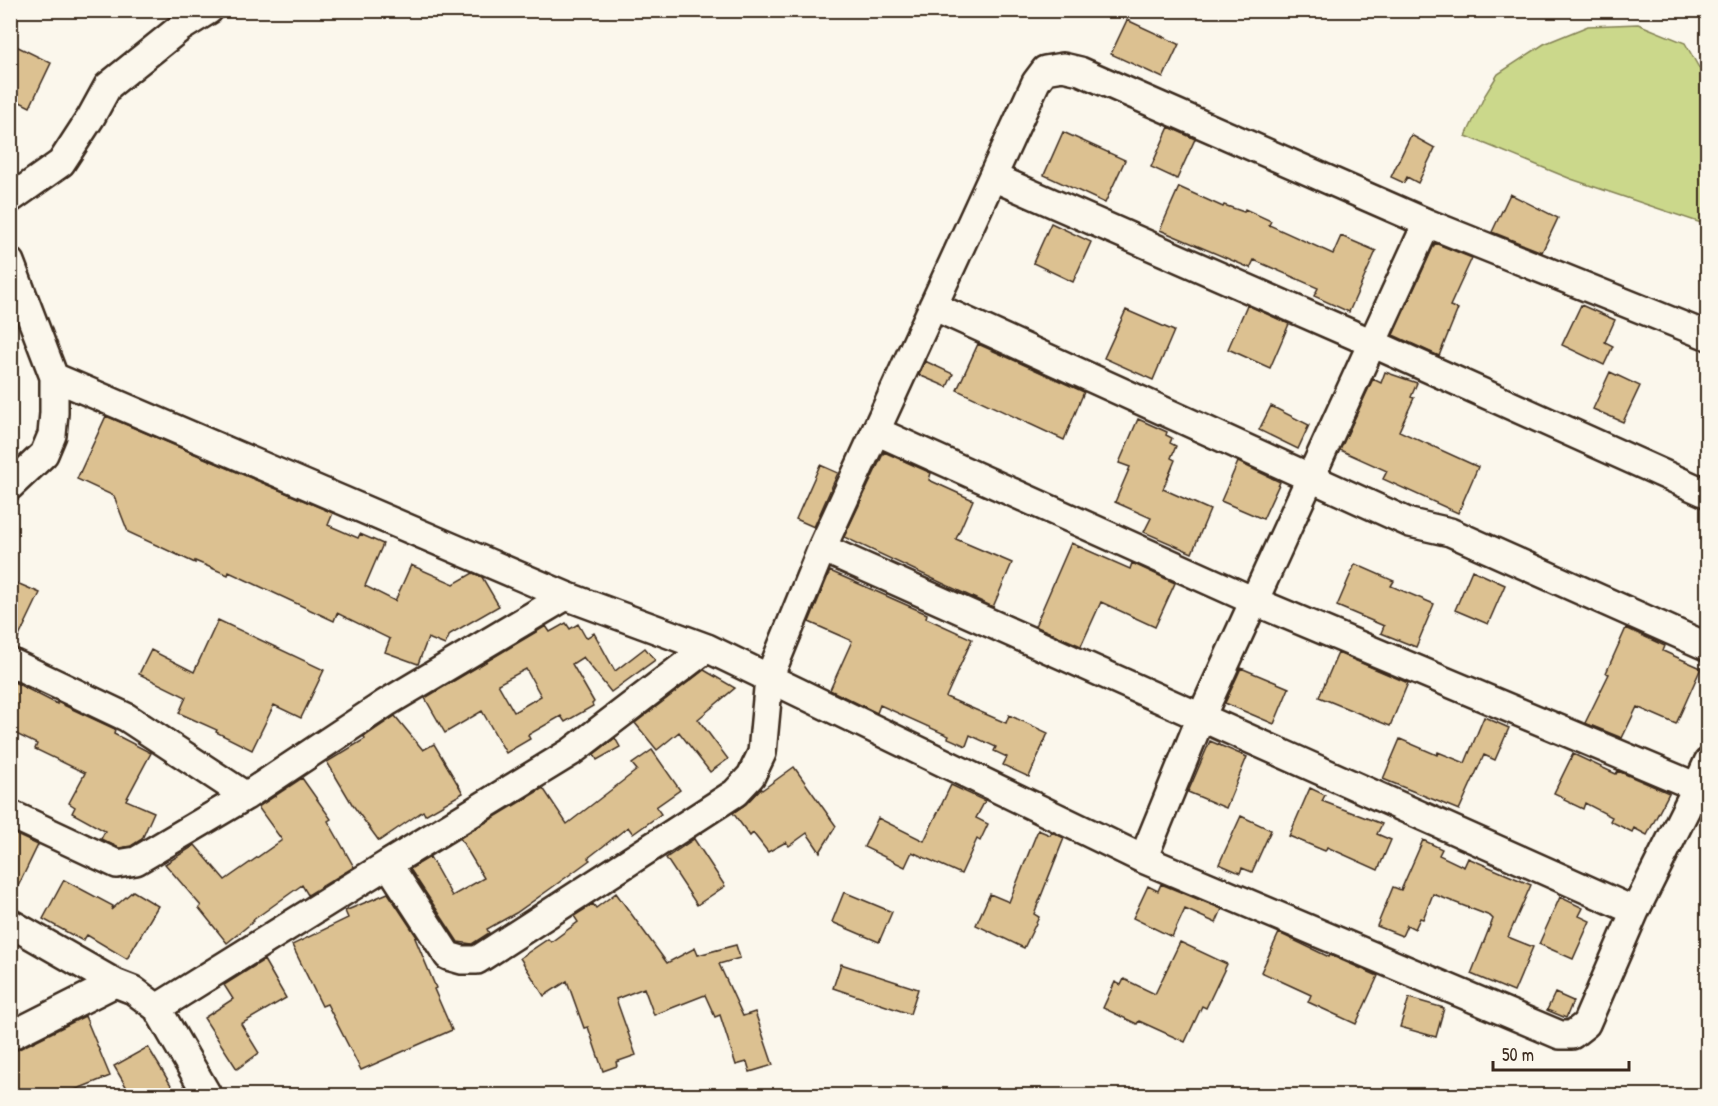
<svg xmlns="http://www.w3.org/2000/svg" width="1718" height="1106" font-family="'Patrick Hand',sans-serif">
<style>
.green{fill:#cbd88b;stroke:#838154;stroke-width:1.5}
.building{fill:#dcc191;stroke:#3b2a1e;stroke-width:1.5;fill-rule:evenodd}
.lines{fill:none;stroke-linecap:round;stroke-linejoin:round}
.minor-casing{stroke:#3b2a1e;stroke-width:32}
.minor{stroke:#fbf7ec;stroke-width:27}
</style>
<rect width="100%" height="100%" fill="#fbf7ec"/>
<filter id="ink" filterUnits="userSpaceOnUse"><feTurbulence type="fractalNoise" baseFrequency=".0167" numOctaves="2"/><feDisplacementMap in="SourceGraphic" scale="12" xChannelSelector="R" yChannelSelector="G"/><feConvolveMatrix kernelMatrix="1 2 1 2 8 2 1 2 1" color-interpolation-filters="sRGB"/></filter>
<g filter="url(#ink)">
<path class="green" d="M1638 24 1685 43 1707 82V225L1571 179 1466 136 1485 95 1498 74 1544 44 1588 26Z"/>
<path class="building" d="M1127 20 1179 44 1163 78 1111 54Z
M10 43 51 63 30 107 10 97Z
M1169 127 1195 139 1177 179 1151 167Z
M1063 132 1125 160 1105 203 1044 175Z
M1411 135 1435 148 1418 183 1407 177 1404 183 1391 177Z
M1179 187 1223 207 1224 205 1244 212 1245 209 1271 221 1269 225 1333 254 1341 236 1376 251 1349 312 1314 296 1318 288 1254 260 1250 268 1160 230Z
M1510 194 1558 218 1542 252 1492 232Z
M1051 223 1091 242 1073 282 1033 263Z
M1435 243 1472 258 1450 306 1458 309 1439 356 1393 335Z
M1247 305 1289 324 1270 368 1228 349Z
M1581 305 1615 320 1605 342 1613 346 1604 365 1562 345Z
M1126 310 1174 331 1153 380 1104 358Z
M978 344 1084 392 1064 440 957 390Z
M925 361 953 374 947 387 919 375Z
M1385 372 1417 383 1411 397 1414 398 1399 431 1478 467 1458 513 1383 479 1387 471 1340 450 1373 379 1381 383Z
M1610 372 1640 386 1623 422 1593 409Z
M1271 406 1309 425 1298 449 1259 430Z
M106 416 333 513 328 525 358 538 360 534 383 544 365 586 395 601 411 565 454 584 473 573 482 577 499 606 450 634 445 645 428 638 418 664 385 652 390 639 337 613 334 621 229 572 228 575 195 561V563L128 532 114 496 77 479Z
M1138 419 1167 432 1166 435 1172 438 1170 443 1176 446 1171 458 1175 460 1163 489 1210 510 1192 553 1144 532 1151 518 1115 502 1130 467 1119 463Z
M884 452 931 473 929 480 973 500 956 539 1012 563 993 607 844 537Z
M1238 462 1280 482 1263 519 1221 501Z
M820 465 838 473 814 527 796 519Z
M1071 543 1130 569 1132 563 1175 583 1155 627 1101 602 1081 646 1035 626Z
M1355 564 1394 581 1391 586 1434 604 1416 647 1381 633 1384 626 1337 606Z
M1472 570 1505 585 1488 624 1455 610Z
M830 571 927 614 926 618 972 639 946 697 1006 723 1009 715 1048 733 1029 777 1003 765 1007 757 994 751 996 747 970 735 966 746 948 738 949 736 880 705 877 713 830 690 852 641 809 622Z
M10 580 40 593 14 647H10Z
M218 620 324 670 301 718 274 705 252 750 216 732 217 730 179 713 186 697 139 674 151 650 194 672Z
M566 623 570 629 578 624 586 638 594 633 615 671 645 648 655 660 611 692 583 657 572 664 594 702 592 704 593 706 565 722 561 716 528 735 530 739 506 753 482 711 445 733 425 698 546 626 550 632ZM526 669 541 696 514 712 498 684Z
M1626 628 1665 646 1663 651 1701 668 1676 724 1637 707 1622 738 1585 723 1609 674 1606 673Z
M1338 653 1408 683 1390 726 1319 697Z
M1241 668 1289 688 1274 724 1225 703Z
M704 670 735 688 698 719 728 759 710 772 679 732 657 750 635 723Z
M10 680 57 704V702L115 729 114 734 151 753 126 800 154 812 142 839 131 846 119 848 101 839 105 831 72 813 75 807 69 803 85 773 35 749 37 744 10 731Z
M395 716 423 750 434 744 463 793 425 815 423 811 379 841 352 804 327 762 365 739 364 737Z
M1484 717 1509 728 1495 760 1484 755 1459 810 1383 779 1400 739 1437 755 1438 752 1465 763Z
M615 738 620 747 597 760 594 754Z
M1210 741 1247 757 1226 808 1188 792Z
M652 750 680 790 656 807 661 814 633 834 628 827 588 858 590 860 550 889 516 913 487 929 489 933 472 944 458 942 410 869 430 857 452 896 484 878 460 838 543 788 567 824 637 770 632 764Z
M1573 754 1616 774 1618 771 1669 793 1647 835 1634 828 1632 832 1610 821 1612 817 1585 803 1583 809 1564 800 1565 798 1554 793Z
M794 767 836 826 820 852 807 833 789 846 786 842 768 852 753 833 750 836 733 813 746 804 761 788 762 790Z
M302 778 331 819 328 821 354 867 308 895 302 885 253 920 254 921 227 943 199 908 201 906 165 864 195 845 225 880 282 840 258 807Z
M951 785 985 801 976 818 988 824 980 841 977 839 961 874 912 852 905 867 864 847 878 818 924 841Z
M1310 788 1325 795 1322 801 1382 824 1377 834 1391 840 1378 870 1327 847 1325 851 1289 836Z
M1241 816 1271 830 1252 872 1242 868 1240 873 1219 864Z
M1038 830 1050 835 1052 832 1064 838 1034 914 1039 917 1024 948 976 925 990 894 1009 902Z
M10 832 38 845 10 903Z
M694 839 725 886 697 905 666 858Z
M1423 840 1442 849 1439 855 1464 867 1468 858 1531 885 1508 937 1533 947 1514 992 1471 974 1493 919 1490 916 1433 894 1423 919 1420 918 1415 929 1407 925 1402 936 1377 926 1393 887 1401 890Z
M64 880 113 906 111 910 133 891 158 906 127 959 87 935 83 941 43 919Z
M1161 884 1222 909 1216 923 1185 909 1172 937 1133 918 1148 886 1158 891Z
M844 892 892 912 879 942 832 922Z
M388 893 417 937 415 938 436 988 434 989 452 1030 361 1070 327 1004 322 1006 292 945 348 918 345 911Z
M616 893 667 963 695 948 698 955 736 945 740 958 719 964 743 1016 755 1012 773 1065 750 1072 747 1062 736 1065 720 1015 715 1017 705 995 654 1015 644 988 616 999 636 1055 616 1062 617 1066 603 1071 588 1027 584 1028 567 981 544 996 520 958 548 939 551 942 578 922 574 916 593 904 596 908Z
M1560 897 1583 908 1579 916 1590 921 1573 959 1539 944Z
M1279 933 1329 957 1330 955 1378 976 1356 1024 1308 1002 1311 995 1261 972Z
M1180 942 1227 964 1206 1008 1202 1006 1185 1042 1139 1021 1137 1024 1103 1008 1115 982 1121 985 1124 979 1155 994Z
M264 960 286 998 241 1024 259 1053 237 1069 204 1018 233 999 224 985Z
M841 964 918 989 910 1014 833 988Z
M1555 993 1573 1001 1566 1018 1547 1010Z
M1409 998 1444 1008 1436 1037 1400 1027Z
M85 1016 110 1076 62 1095H10V1052L17 1050Z
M148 1047 177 1095H131L114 1066Z"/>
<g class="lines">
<defs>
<path id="minor" d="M993 177 1372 343 1708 494
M10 199 61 163 91 117 108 86 180 28 209 10
M10 262 54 377V413L52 435 44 454 10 486
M933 306 1410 523 1450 532 1708 647
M54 377 566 596 707 648 1143 859 1560 1035H1572L1586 1024 1635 911 1692 797 1708 762
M876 431 1254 601 1697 787
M822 548 1635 911
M10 662 126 717 246 796
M10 814 117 864 136 861 246 796 386 703 566 596
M1143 859 1201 717 1427 223
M388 864 571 752 707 648
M10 923 115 983 133 990 157 1008 208 1096
M157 1008 388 864 448 956 462 960H477L735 793 751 776 762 753 769 678 822 548 1036 82 1045 70 1063 67 1080 71 1427 223 1708 336
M10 1036 115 983"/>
</defs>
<use href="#minor" class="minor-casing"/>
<use href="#minor" class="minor"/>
</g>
</g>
<rect width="1718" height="1106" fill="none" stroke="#fbf7ec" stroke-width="36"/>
<rect x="18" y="18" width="1682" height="1070" fill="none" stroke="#3b2a1e" stroke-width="2" filter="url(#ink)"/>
<path d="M1493 1061v9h136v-9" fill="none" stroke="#3b2a1e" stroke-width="3"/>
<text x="1502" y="1061" font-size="18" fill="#3b2a1e" stroke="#fbf7ec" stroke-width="4.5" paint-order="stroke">50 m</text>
</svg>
